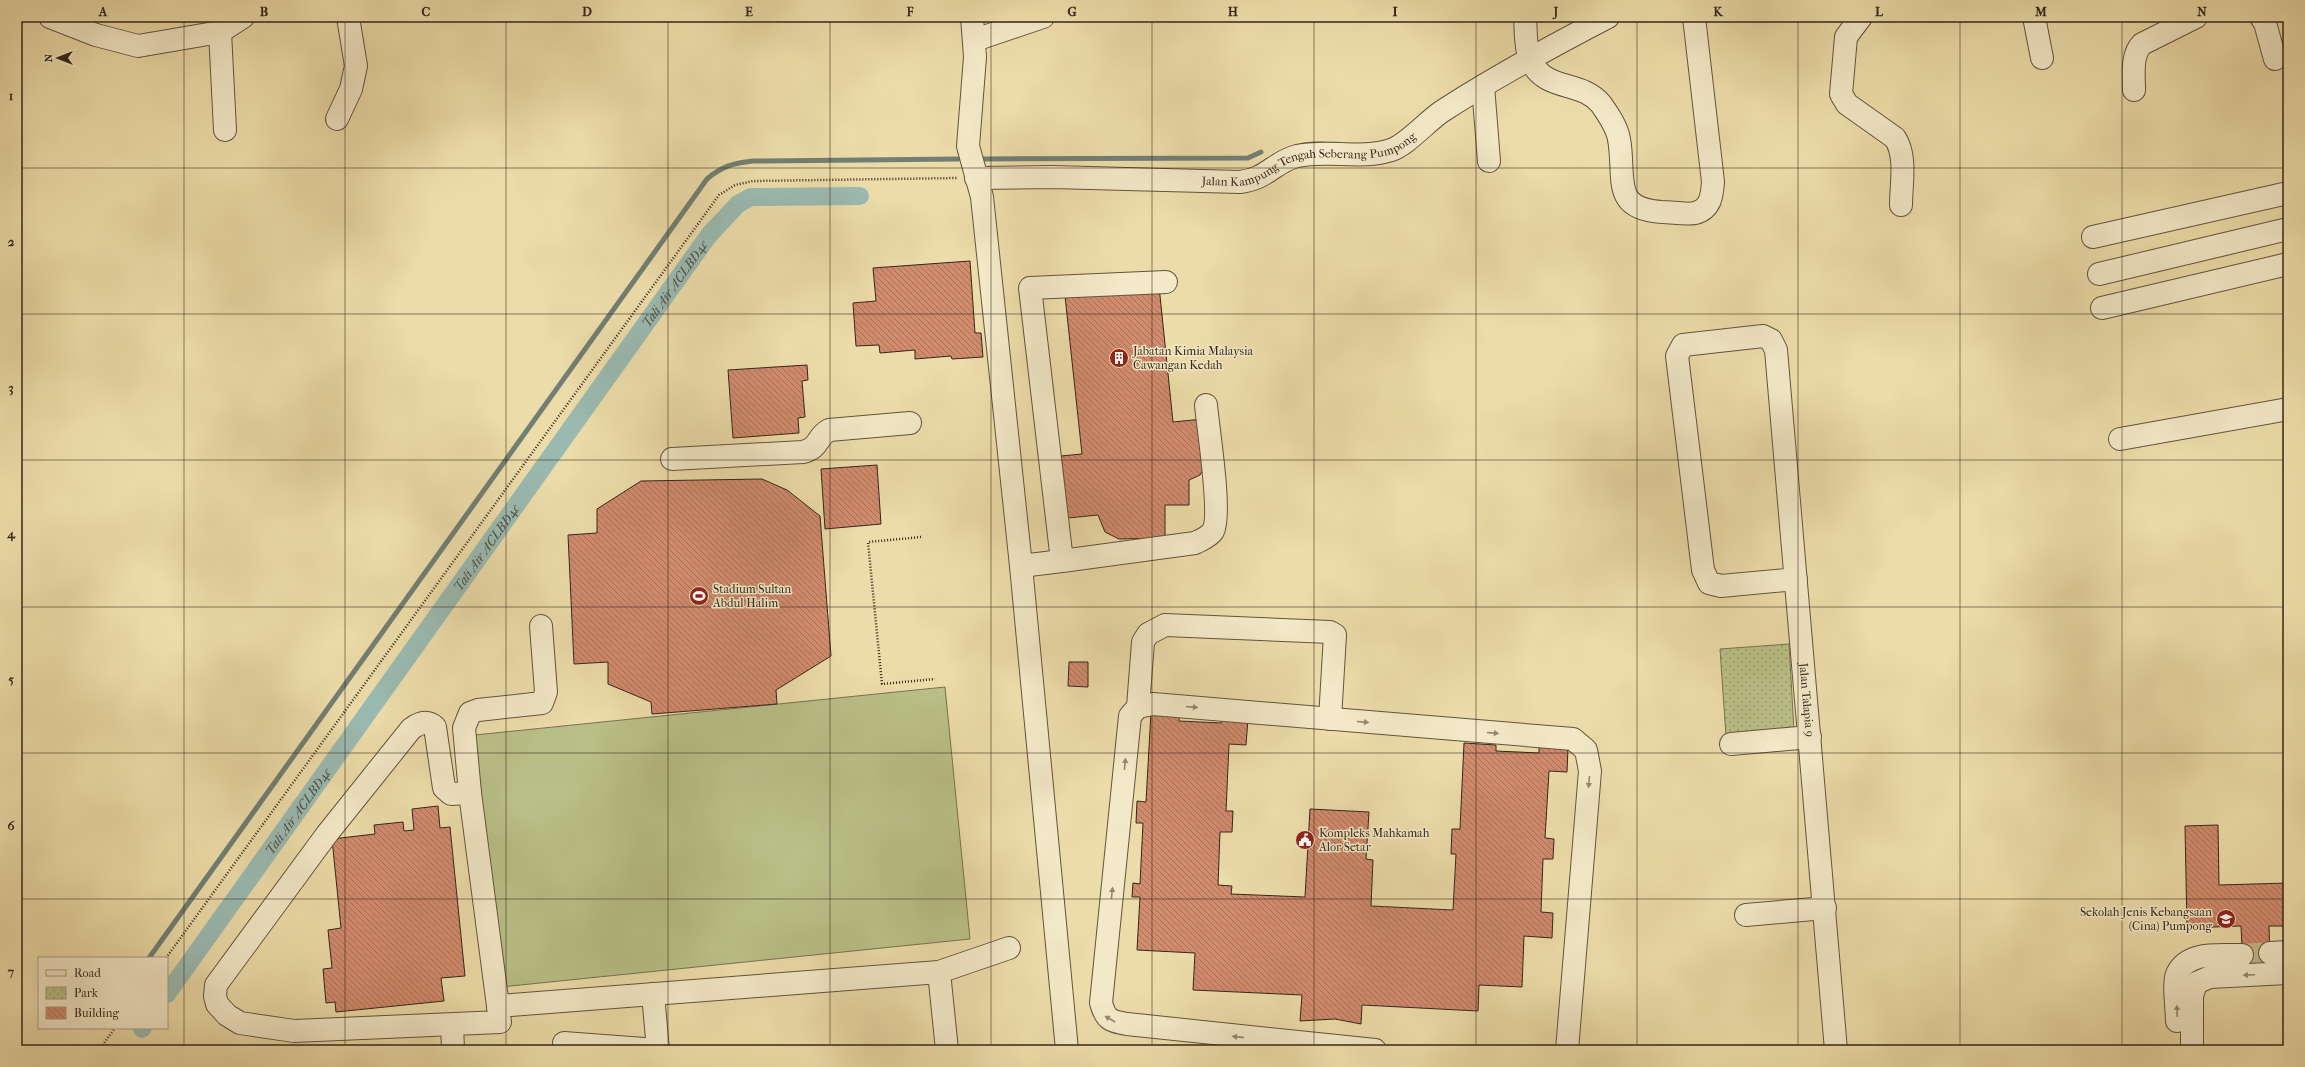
<svg xmlns="http://www.w3.org/2000/svg" width="2305" height="1067" font-family="'IM FELL French Canon',serif">
<style>
.grass{fill:#b9c087;stroke:#767350}
.park{fill:url(#park-dots);stroke:#767350}
.lines{fill:none;stroke-linecap:round;stroke-linejoin:round}
.stream{stroke:#717f74;stroke-width:5}
.canal{stroke:#9abab1;stroke-width:18}
.building{fill:url(#building-back-hatch);stroke:#342619}
.minor-tunnel{stroke:#c7b88c;stroke-width:22;stroke-dasharray:22 11;stroke-linecap:butt}
.minor-casing{stroke:#62543d;stroke-width:24}
.path{stroke:#342619;stroke-width:2.5;stroke-dasharray:1 2;stroke-linecap:butt}
.minor{stroke:#f3e8c7;stroke-width:22}
.oneway{fill:#948770}
.grid{fill:none;stroke:#342619;stroke-width:1;stroke-opacity:0.55}
.labels{text-anchor:middle;stroke-width:3;stroke-linejoin:round;paint-order:stroke}
.street-label{font-size:12px;fill:#342619;stroke:#f3e8c7}
.poi-label{font-size:12px;fill:#342619;stroke:#f3e8c7;text-anchor:start}
.water-label{font-size:13px;font-style:italic;fill:#4e4b3f;stroke:#f3e8c7}
.neatline{fill:none;stroke:#342619;stroke-width:1.5}
.grid-label{font-size:13px;text-anchor:middle;font-weight:bold;fill:#342619}
</style>
<defs>
<pattern id="park-dots" width="8" height="8" patternUnits="userSpaceOnUse"><rect width="8" height="8" fill="#b9c087"/><path d="M2 2h.1M6 6h.1" fill="none" stroke="#979c6e" stroke-width="1.8" stroke-linecap="round"/></pattern>
<pattern id="building-back-hatch" width="6" height="6" patternUnits="userSpaceOnUse"><rect width="6" height="6" fill="#d18b6d"/><path d="M-1 5l2 2M0 0l6 6M5-1l2 2" fill="none" stroke="#aa7159"/></pattern>
</defs>
<rect width="100%" height="100%" fill="#ecdca9"/>
<filter id="stains"><feTurbulence type="fractalNoise" baseFrequency=".005" numOctaves="4"/><feColorMatrix values="0 0 0 0 .2 0 0 0 0 .09 0 0 0 0 .02 0 0 0 .5 -.17"/></filter>
<radialGradient id="worn" r=".72"><stop offset=".6" stop-color="#630" stop-opacity="0"/><stop offset="1" stop-color="#630" stop-opacity=".3"/></radialGradient>
<path class="grass" d="M945 687 970 939 501 987 475 735Z"/>
<path class="park" d="M1789 644 1794 731 1726 736 1720 649Z"/>
<g class="lines">
<path class="stream" d="M982 159 1248 158 1261 152
M149 958 707 179C722 166 734 163 753 161L959 159"/>
<g class="canal">
<path id="s1" d="M167 994 709 235 738 204 751 197 860 196"/>
<path d="M142 1029 143 1028"/>
</g>
</g>
<path class="building" d="M970 261 975 333H981L983 357 952 359 951 356 915 359V350L880 353 879 345 856 346 853 303 876 301 873 268Z
M1159 286 1173 422 1203 419 1208 460 1200 475 1189 480V505H1165V538L1119 539 1105 532 1098 515 1068 518 1061 456 1082 454 1065 296Z
M807 365 808 380 802 381 805 417 798 418 799 433 733 438 728 370Z
M877 465 881 524 825 529 821 469Z
M762 479 787 490 820 516 831 656 776 690 777 704 652 714 651 702 608 684V662L574 664 568 535 597 533V509L641 481Z
M1069 662H1088V687L1068 686Z
M1151 712 1179 714V721L1221 723V718L1248 719 1246 745 1229 744 1226 811H1233L1232 832H1220L1218 885 1232 886 1231 894 1305 897 1310 809 1369 812 1366 859 1373 860 1371 906 1453 910 1456 854H1451L1452 829H1460L1464 743 1496 745V751L1539 753V746L1568 748 1567 772 1549 771 1545 838 1554 839 1553 859H1543L1541 912 1553 913 1552 938 1524 936 1522 987 1479 985 1478 1011 1362 1005 1361 1024 1335 1019 1300 1021 1302 995 1193 990 1195 953 1137 950 1140 897H1132L1133 883 1140 884 1143 823H1136L1137 801 1146 802Z
M438 806 440 828 450 827 465 976 441 978 444 1001 336 1012 335 1002 326 1003 323 969 332 968 328 930 341 928 332 839 375 834 374 825 403 822 404 831 414 830 412 809Z
M2218 825 2219 885 2288 883V926H2269L2270 967 2243 968 2241 926 2187 928 2185 826Z"/>
<g class="lines">
<path class="minor-tunnel" d="M2242 955 2270 953"/>
<defs>
<g id="minor">
<path d="M50 17 96 35 138 46 220 32 243 17"/>
<path d="M972 17 975 57 968 146 982 197 1021 566 1067 1050"/>
<path d="M1525 17C1526 29 1525 48 1530 59 1545 93 1580 79 1601 104 1608 114 1617 127 1619 139 1626 177 1610 209 1662 212 1672 212 1686 215 1695 213 1711 209 1712 195 1713 182L1694 17"/>
<path d="M1861 17 1846 37 1841 94 1847 104 1895 138C1907 156 1901 184 1901 205"/>
<path d="M2034 17 2042 58"/>
<path d="M2261 17 2265 23 2275 59"/>
<path d="M220 32 225 130"/>
<path d="M975 40 1043 17"/>
<path d="M1483 86 1489 161"/>
<path d="M2134 90C2134 75 2131 55 2142 44L2196 17"/>
<path d="M337 119 351 89 356 66 348 17"/>
<path id="s2" d="M976 178 1052 177 1240 182C1267 179 1274 162 1297 156 1327 149 1361 160 1391 150 1407 145 1428 120 1444 110 1497 76 1552 46 1608 17"/>
<path d="M2093 237 2288 193"/>
<path d="M2099 274 2288 229"/>
<path d="M1166 282 1030 288 1062 561 1195 543C1201 540 1209 537 1213 531 1222 515 1208 428 1206 405"/>
<path d="M2102 308 2288 264"/>
<path d="M2120 439 2288 409"/>
<path d="M672 459 803 452C820 448 816 437 829 430L910 423"/>
<path d="M1021 566 1062 561"/>
<path id="s3" d="M1796 579 1721 586 1709 583 1703 570 1677 356 1683 345 1763 336 1771 340 1776 350C1796 584 1818 817 1836 1050"/>
<path d="M1138 707 1143 642 1148 634 1165 625 1330 632 1335 635 1330 719"/>
<path d="M1731 744 1810 737"/>
<path d="M470 793 451 794 444 788 435 727C427 720 419 723 411 729L327 834 216 985 215 996 217 1004 227 1015 240 1023 294 1031 500 1022 498 1006 939 972 1009 948"/>
<path d="M1746 915 1825 908"/>
<path d="M2270 953 2288 952"/>
<path d="M939 972 947 1050"/>
<path d="M653 994 658 1050"/>
<path d="M498 1006 470 793 464 728 470 713 478 710 542 703 546 692 541 626"/>
<path d="M2177 1021C2177 1010 2173 983 2177 974 2188 950 2221 956 2242 955"/>
<path d="M452 1025 453 1050"/>
<path d="M564 1043 657 1050"/>
<path d="M1375 1050 1127 1024C1110 1021 1106 1020 1101 1003L1130 716 1138 707 1153 704 1573 739 1586 750 1590 771 1567 1050"/>
<path d="M2192 1050V996L2196 983 2210 977 2288 973"/>
</g>
</defs>
<use href="#minor" class="minor-casing"/>
<path class="path" d="M921 537 868 542 882 684 935 679
M166 958 719 195 735 185 753 181 957 178
M99 1050 115 1028"/>
<use href="#minor" class="minor"/>
</g>
<defs><path id="oneway-solid" d="M-6-.8H1V-3.2L6.5 0L1 3.2V.8H-6Z"/></defs>
<g class="oneway">
<use href="#oneway-solid" transform="translate(1192 707) rotate(5)"/>
<use href="#oneway-solid" transform="translate(1363 722) rotate(5)"/>
<use href="#oneway-solid" transform="translate(1493 733) rotate(5)"/>
<use href="#oneway-solid" transform="translate(1125 764) rotate(-84)"/>
<use href="#oneway-solid" transform="translate(1589 782) rotate(95)"/>
<use href="#oneway-solid" transform="translate(1112 893) rotate(-84)"/>
<use href="#oneway-solid" transform="translate(2249 975) rotate(177)"/>
<use href="#oneway-solid" transform="translate(2177 1011) rotate(-91)"/>
<use href="#oneway-solid" transform="translate(1110 1019) rotate(-150)"/>
<use href="#oneway-solid" transform="translate(1238 1037) rotate(-174)"/>
</g>
<path class="grid" d="M184 17V1050M345 17V1050M506 17V1050M668 17V1050M830 17V1050M991 17V1050M1152 17V1050M1314 17V1050M1476 17V1050M1637 17V1050M1798 17V1050M1960 17V1050M2122 17V1050M17 168H2288M17 314H2288M17 460H2288M17 607H2288M17 753H2288M17 899H2288"/>
<defs>
<symbol id="building-disc" viewBox="-11 -11 22 22"><circle r="9.5" fill="#8f2418" stroke="#f3e8c7"/><path d="M-4-6H4V6H1V3H-1V6H-4ZM-2.5-4.3h1.7v1.8h-1.7ZM.8-4.3h1.7v1.8H.8ZM-2.5-1h1.7V.8h-1.7ZM.8-1h1.7V.8H.8Z" fill="#fff"/></symbol>
<symbol id="stadium-disc" viewBox="-11 -11 22 22"><circle r="9.5" fill="#8f2418" stroke="#f3e8c7"/><path d="M0-5a6.5 5 0 1 0 0 10a6.5 5 0 1 0 0-10ZM-3.5-1.8h7v3.6h-7Z" fill="#fff"/></symbol>
<symbol id="civic-disc" viewBox="-11 -11 22 22"><circle r="9.5" fill="#8f2418" stroke="#f3e8c7"/><path d="M-.6-6.5H3V-4.5H.6V-3L4-1V1h2V6H-6V1h2V-1L-.6-3ZM-1.2 2.5V6h2.4V2.5Z" fill="#fff"/></symbol>
<symbol id="school-disc" viewBox="-11 -11 22 22"><circle r="9.5" fill="#8f2418" stroke="#f3e8c7"/><path d="M0-5L7-2L0 1L-7-2ZM-4 1L0 2.5L4 1V4Q0 6-4 4Z" fill="#fff"/></symbol>
</defs>
<g fill-rule="evenodd">
<use href="#building-disc" x="1108" y="347" width="22" height="22"/>
<use href="#stadium-disc" x="688" y="585" width="22" height="22"/>
<use href="#civic-disc" x="1294" y="829" width="22" height="22"/>
<use href="#school-disc" x="2215" y="908" width="22" height="22"/>
</g>
<g class="labels">
<g class="street-label">
<text dy="4" stroke="none"><textPath href="#s2" startOffset="338">Jalan Kampung Tengah Seberang Pumpong</textPath></text>
<text dy="4" stroke="none"><textPath href="#s3" startOffset="782">Jalan Talapia 9</textPath></text>
</g>
<g class="poi-label">
<text x="1133" y="355">Jabatan Kimia Malaysia<tspan x="1133" dy="14">Cawangan Kedah</tspan></text>
<text x="713" y="593">Stadium Sultan<tspan x="713" dy="14">Abdul Halim</tspan></text>
<text x="1319" y="837">Kompleks Mahkamah<tspan x="1319" dy="14">Alor Setar</tspan></text>
<text x="2212" y="916" text-anchor="end">Sekolah Jenis Kebangsaan<tspan x="2212" dy="14">(Cina) Pumpong</tspan></text>
</g>
<g class="water-label">
<text dy="5" stroke="none"><textPath href="#s1" startOffset="873">Tali Air ACLBD4c</textPath></text>
<text dy="5" stroke="none"><textPath href="#s1" startOffset="549">Tali Air ACLBD4c</textPath></text>
<text dy="5" stroke="none"><textPath href="#s1" startOffset="225">Tali Air ACLBD4c</textPath></text>
</g>
</g>
<rect width="2305" height="1067" fill="none" stroke="#ecdca9" stroke-width="44"/>
<rect x="38" y="957" width="130" height="72" fill="#f3e8c7" stroke="#a79a81"/>
<rect x="46" y="970" width="20" height="6" fill="#f3e8c7" stroke="#a79a81"/>
<text x="74" y="977" font-size="12" fill="#342619">Road</text>
<rect x="46" y="987" width="20" height="12" fill="url(#park-dots)" stroke="#a79a81"/>
<text x="74" y="997" font-size="12" fill="#342619">Park</text>
<rect x="46" y="1007" width="20" height="12" fill="url(#building-back-hatch)" stroke="#a79a81"/>
<text x="74" y="1017" font-size="12" fill="#342619">Building</text>
<g transform="translate(58 58) rotate(270)" stroke="#f3e8c7" stroke-width="3" paint-order="stroke">
<path d="M0-3L7 15L0 10L-7 15Z" fill="#342619"/>
<text y="-6" font-size="11" font-weight="bold" text-anchor="middle" fill="#342619">N</text>
</g>
<rect x="22" y="22" width="2261" height="1023" class="neatline"/>
<g class="grid-label">
<text x="103" y="16">A</text>
<text x="264" y="16">B</text>
<text x="426" y="16">C</text>
<text x="587" y="16">D</text>
<text x="749" y="16">E</text>
<text x="910" y="16">F</text>
<text x="1072" y="16">G</text>
<text x="1233" y="16">H</text>
<text x="1395" y="16">I</text>
<text x="1556" y="16">J</text>
<text x="1718" y="16">K</text>
<text x="1879" y="16">L</text>
<text x="2041" y="16">M</text>
<text x="2202" y="16">N</text>
<text x="11" y="100">1</text>
<text x="11" y="246">2</text>
<text x="11" y="392">3</text>
<text x="11" y="538">4</text>
<text x="11" y="684">5</text>
<text x="11" y="830">6</text>
<text x="11" y="976">7</text>
</g>
<rect width="100%" height="100%" filter="url(#stains)"/>
<rect width="100%" height="100%" fill="url(#worn)"/>
</svg>
